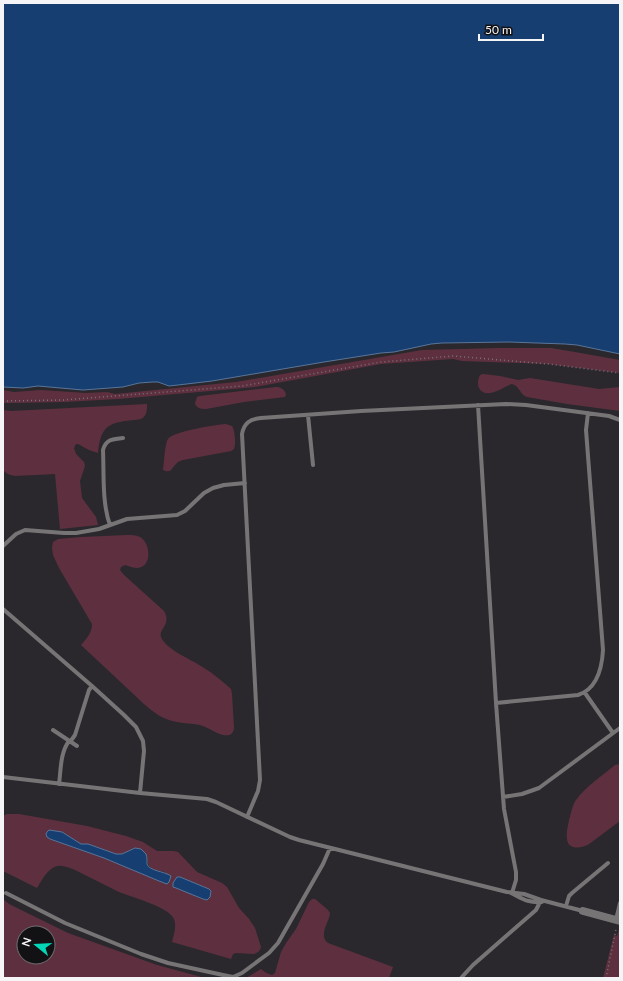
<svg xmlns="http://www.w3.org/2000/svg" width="623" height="981" font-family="Lato,sans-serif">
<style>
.green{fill:#5e303f;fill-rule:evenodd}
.water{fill:#163e71;stroke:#597599}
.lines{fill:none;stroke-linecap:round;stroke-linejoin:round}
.path{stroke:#767478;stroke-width:1.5;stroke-dasharray:1 3;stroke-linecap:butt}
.lane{stroke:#777476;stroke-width:4}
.street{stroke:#777476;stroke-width:8}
</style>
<rect width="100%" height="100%" fill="#2a282d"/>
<path class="green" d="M500 348H551L569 351 620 360V373L548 364 462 361 453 359 381 364 255 387 222 390 118 399 64 402 12 403H3V390L14 392 41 390 86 393 107 392 115 394 236 382 422 350Z
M483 374 500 376 518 380 530 378 599 389 620 387V411L567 404 527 397C519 394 520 386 512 384 504 386 486 401 479 388 477 384 478 379 480 375Z
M276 387C281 387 284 389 286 394L285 397 244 402 206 409C201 409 196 408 195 403L197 397 200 396Z
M147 404C147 410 147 416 141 419 114 423 101 420 98 453L89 450 78 444H76L74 448 76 454 84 462 85 466 80 481 82 498 96 517 98 525 60 529 55 474 15 476C10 475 7 474 3 470V410L11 411Z
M226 424 232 426C235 430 236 445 234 449 233 450 232 450 231 451L183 460C181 461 178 461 177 463 171 468 172 474 163 470 164 464 165 443 168 439 174 431 215 425 226 424Z
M127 535C131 535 136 535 140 537 150 542 153 566 138 568 133 568 129 566 125 565L121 567 120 570 124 575 164 611C172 625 158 629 161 637 166 650 193 660 204 668 214 674 223 682 231 689L232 694 234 728C233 735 229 736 223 735 215 733 208 727 200 725 192 723 185 724 177 722 164 720 154 713 144 704L81 645C87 638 92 633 92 624L59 568 53 555 52 548 53 542 58 539 81 537Z
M620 764V821L589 844C581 849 568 850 567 839 566 832 568 826 569 820 571 814 572 806 576 800 586 786 602 776 615 765Z
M7 814H19L87 826 126 836 143 842 157 851H173L178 852 197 872 222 883 227 887 239 908 249 919 255 928 261 947 260 950 258 952 254 954 236 953 233 954 231 959 172 942C174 934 178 923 172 916 164 906 132 897 119 892 107 886 95 880 83 874 78 871 64 864 57 866 48 868 42 880 37 888L3 871V816ZM62 832 81 844H88L116 854H122L135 848 147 857C148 871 153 869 165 872L167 884 104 858 50 839ZM180 877 209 889 211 891 208 899 206 900 199 898Z
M3 899 9 904 68 933 157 965 205 978H3ZM24 933H48V957H24Z
M312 899H315L327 909 330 913C329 923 318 935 328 943L393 967 389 978H246L261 969C264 972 268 974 272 975L275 973 281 952 286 943 296 929 309 902Z
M619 929H620V978H603L614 935 617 936Z"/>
<path class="water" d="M3 3H620V354L577 345 565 344 509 342 442 343 431 344 394 352 381 353 324 362 212 381 178 385 169 386 158 382H153L139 383 123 387 83 390 38 386 23 388 3 387Z
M49 830 62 832 81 844H88L116 854H122L135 848 141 849 146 854C147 857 147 860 147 864 149 871 164 871 171 876L169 882 167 884 159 881 104 858 50 839 47 837 46 834 47 832Z
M177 877H180L209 889 211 891 210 897 207 900 203 899 176 888 173 887V883Z"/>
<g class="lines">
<path class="path" d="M3 401 63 400 242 386 381 362 453 356 548 364 620 373
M606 978 616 929"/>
<path class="lane" d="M478 405 496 703 502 783 504 809 516 872V880L512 893
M308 415 313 465
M110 525C102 504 104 473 103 450 106 439 113 439 123 438
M3 546 16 534 25 530 64 533H76L99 529 127 519 177 515 185 511 204 493 213 488 224 485 245 483
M3 609 92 686 124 715 136 727 143 741 144 751 140 793
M585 693 613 733
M496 703 578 695C597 689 602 668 603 650L586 430 588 413
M53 730 77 746
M70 742 75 735 89 690 92 686
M3 777 140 793 207 799 216 802 290 837 299 840 507 892 524 894 541 900 583 911
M59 784C61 770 60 753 69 741
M503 797 522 794 539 788 620 728
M247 817 258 791 260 780 242 434C244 423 250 419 261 418L361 411 506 404 526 405 609 416 620 420
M6 893 65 923 141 954 168 963 223 975 233 977 242 973 269 953 278 943 323 864 330 848
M511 893C523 899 528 903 542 902
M566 906 569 896 572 893 608 863
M616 920 620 903
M461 978 473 965 536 910 541 900"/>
<path class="street" d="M583 911 620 921"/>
</g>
<rect width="623" height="981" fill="none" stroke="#f5f4f7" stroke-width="8"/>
<g transform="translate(36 945) rotate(288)"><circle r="19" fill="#121113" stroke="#6d6c6e"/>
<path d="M0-3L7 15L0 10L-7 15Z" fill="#03d5b6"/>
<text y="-6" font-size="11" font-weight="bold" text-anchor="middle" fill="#f5f4f7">N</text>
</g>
<path d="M479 34v6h64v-6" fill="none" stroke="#f5f4f7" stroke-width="2"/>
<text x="485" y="34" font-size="12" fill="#f5f4f7" stroke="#121113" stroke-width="3" paint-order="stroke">50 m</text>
</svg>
